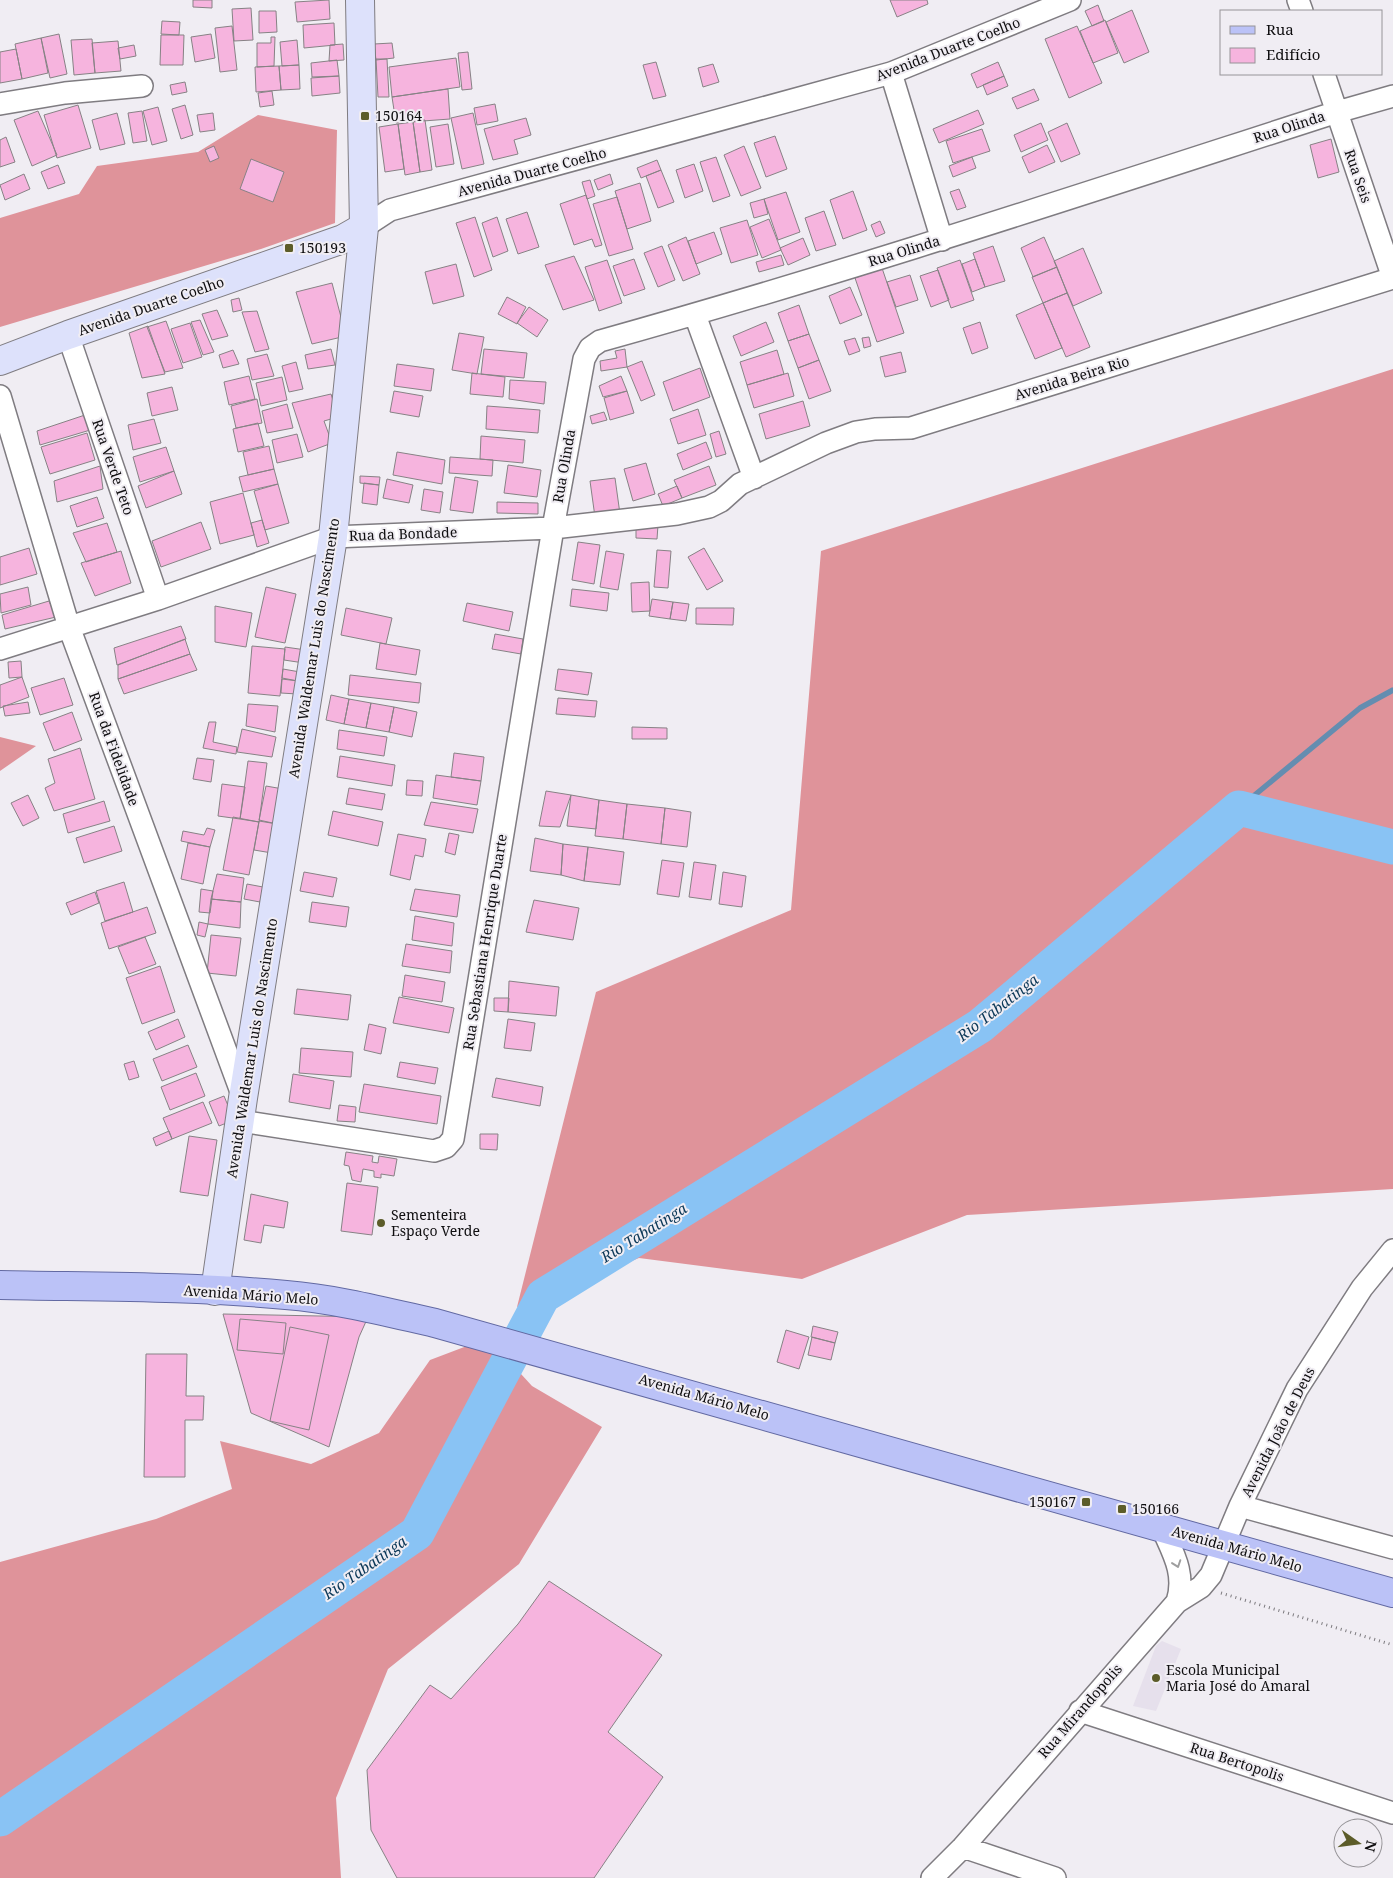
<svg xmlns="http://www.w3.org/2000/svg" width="1393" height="1878" font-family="'Noto Serif',serif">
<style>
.built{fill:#e6e0ec}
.forest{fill:#df939a}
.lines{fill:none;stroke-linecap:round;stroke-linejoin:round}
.stream{stroke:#648db0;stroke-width:5.5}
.river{stroke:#89c3f4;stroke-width:35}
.building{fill:#f6b4de;stroke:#878285}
.minor-casing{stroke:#7f7c81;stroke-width:24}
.secondary-casing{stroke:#7f7c81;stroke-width:30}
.primary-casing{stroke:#6269a2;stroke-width:30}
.path{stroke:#7c7a7e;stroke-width:3;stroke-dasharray:1 4;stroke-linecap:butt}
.minor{stroke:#fff;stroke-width:21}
.secondary{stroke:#dde1fb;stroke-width:28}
.primary{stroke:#bbc2f7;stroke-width:28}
.oneway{stroke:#9f9f9f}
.poi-dot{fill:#5c5c29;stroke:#f0edf3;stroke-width:2}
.labels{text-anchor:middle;stroke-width:4;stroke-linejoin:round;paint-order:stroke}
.street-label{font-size:14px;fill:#0f0e10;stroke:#f0edf3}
.poi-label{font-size:14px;fill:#0f0e10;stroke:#f0edf3;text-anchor:start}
.water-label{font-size:15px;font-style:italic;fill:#0b3858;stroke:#f0edf3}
</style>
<rect width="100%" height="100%" fill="#f0edf3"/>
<path class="built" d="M1162 1641 1181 1649 1156 1711 1133 1706 1156 1646Z"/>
<path class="forest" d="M258 115 337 130 335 223 261 249 0 327V218L79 194 97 166 198 152Z
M1393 369V1189L967 1215 802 1279 639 1258 517 1307 596 992 791 910 821 551Z
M0 737 36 746 0 771Z
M488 1338 532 1386 602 1427 519 1564 388 1669 336 1798 341 1878H0V1562L156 1519 232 1489 220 1441 311 1464 379 1433 430 1360Z"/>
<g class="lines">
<path class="stream" d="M1239 808 1360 708 1393 690"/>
<path class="river" d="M0 1819 417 1533 543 1296 980 1026 1239 808 1393 847"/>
</g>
<path class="building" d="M193 0H212V8L193 7Z
M329 0 330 19 297 22 295 2Z
M890 0H927L928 4 897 17Z
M1098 5 1104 21 1092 26 1085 11Z
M251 8 253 40 234 41 232 9Z
M1132 10 1149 52 1124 63 1106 22Z
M259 11H276L277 32 259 33Z
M1105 20 1118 53 1093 63 1080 31Z
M162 21 180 22 179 35 161 34Z
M334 23 335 45 304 48 303 25Z
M232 26 237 70 220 72 215 28Z
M1077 26 1102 83 1069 98 1045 39Z
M59 34 67 74 50 78 41 38Z
M211 34 215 58 195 62 191 37Z
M161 35H184L183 65H160Z
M271 37H275L274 66 257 67V43H271Z
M41 38 48 73 22 79 15 44Z
M92 39 95 73 74 75 71 40Z
M297 40 299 65 282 66 280 42Z
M118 41 121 71 95 73 92 43Z
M392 43 394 58 376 60 374 44Z
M343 44 344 60 329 61 330 45Z
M134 45 136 56 120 59 118 48Z
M16 49 22 79 0 83V52Z
M468 52 472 89 462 90 458 53Z
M456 58 460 87 392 97 389 67Z
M376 59H387L389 97H378Z
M337 60 339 76 312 77 311 63Z
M656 62 666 96 653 99 643 65Z
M998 62 1004 76 977 88 971 74Z
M713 64 719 82 703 87 698 68Z
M299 65 300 89 281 90 279 66Z
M279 66 281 90 256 92 255 67Z
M339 76 340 93 312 96 311 78Z
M1004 76 1008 86 987 95 983 85Z
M185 82 187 92 172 95 170 85Z
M448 89 450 119 396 123 392 97Z
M1034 89 1039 100 1017 109 1012 98Z
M272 91 274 105 260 107 258 93Z
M495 104 498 121 477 125 474 108Z
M78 105 91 148 57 158 44 115Z
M185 105 193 135 181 139 172 109Z
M158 107 167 141 152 145 143 111Z
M978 110 984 124 939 143 933 129Z
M38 111 57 155 32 166 14 120Z
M142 111 147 141 133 143 128 113Z
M117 113 125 144 100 150 92 120Z
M213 113 215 130 200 132 197 115Z
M473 113 484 164 462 169 451 118Z
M526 118 531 135 514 140 518 154 493 160 484 129Z
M425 120 432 170 420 172 413 122Z
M413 122 420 172 405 175 398 124Z
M1041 123 1048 140 1021 152 1014 135Z
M1067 123 1080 154 1061 162 1048 132Z
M398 124 404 169 385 172 379 127Z
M448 124 454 164 436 167 430 127Z
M982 129 990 151 953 163 946 141Z
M775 136 787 169 766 177 754 143Z
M6 137 15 162 0 167V140Z
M1331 139 1339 172 1318 178 1310 145Z
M1047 145 1055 162 1029 173 1022 157Z
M214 146 219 158 210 162 205 150Z
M744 146 761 188 741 196 724 155Z
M716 157 730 196 713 202 700 162Z
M972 157 976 168 953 177 949 166Z
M251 159 284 172 273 202 240 189Z
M657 160 661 170 641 178 637 168Z
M694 164 703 191 685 198 676 170Z
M58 165 65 183 48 189 41 172Z
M661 170 674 202 658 208 646 176Z
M24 174 30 189 5 200 0 185Z
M610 174 613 184 598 190 594 180Z
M590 180 595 196 587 199 582 182Z
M640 183 651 221 627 229 615 191Z
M959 189 966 207 957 210 950 192Z
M853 191 867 230 843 239 830 200Z
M786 192 800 232 778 240 764 199Z
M586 195 602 245 595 247 592 239 574 245 560 204Z
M617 197 633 249 609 256 593 204Z
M764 199 768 214 754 218 750 203Z
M824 211 836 245 816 251 805 218Z
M527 212 539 247 518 254 506 219Z
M475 217 492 270 474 277 456 223Z
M497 217 508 251 493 257 482 223Z
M769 219 781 250 762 258 750 227Z
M747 220 758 255 731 263 720 228Z
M880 221 885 233 876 237 871 225Z
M714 232 722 254 696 264 688 241Z
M686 237 700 274 683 281 668 245Z
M1044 237 1057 267 1033 277 1021 248Z
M803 238 810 255 788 265 780 248Z
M662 246 675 280 658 287 644 253Z
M993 246 1005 281 985 287 973 253Z
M1083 248 1102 293 1073 306 1054 261Z
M781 255 784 265 759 272 756 262Z
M574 256 594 300 563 310 545 265Z
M634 259 645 289 624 296 613 266Z
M975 259 985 287 972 292 962 264Z
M607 260 622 303 599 311 585 267Z
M960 260 974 300 951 308 937 268Z
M456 264 464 296 433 304 425 272Z
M1057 267 1067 293 1043 303 1032 277Z
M882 268 904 333 877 342 855 278Z
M938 270 949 300 931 307 920 276Z
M910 275 918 300 896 307 887 282Z
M332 283 346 336 312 344 296 292Z
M850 287 862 315 840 324 829 296Z
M1067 293 1090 347 1066 357 1043 303Z
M507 297 526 307 517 324 498 314Z
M239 298 242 310 233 312 231 300Z
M1043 303 1062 348 1035 359 1016 315Z
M799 305 809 334 788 341 778 313Z
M529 307 548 320 537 337 517 323Z
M217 310 228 336 212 340 202 314Z
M257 311 269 349 255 352 242 312Z
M200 320 214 352 203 355 191 322Z
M166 321 183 368 165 372 147 327Z
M766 322 774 342 741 356 733 336Z
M980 322 988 348 972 354 963 328Z
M190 323 202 357 183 363 171 329Z
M148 326 165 374 142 378 129 333Z
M459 333 484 337 477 374 452 370Z
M809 334 819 360 798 368 788 341Z
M869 337 871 346 864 348 862 338Z
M855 338 860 351 849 355 844 341Z
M331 349 335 365 308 369 305 355Z
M484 349 527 353 524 378 481 374Z
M625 349 627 367 601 371 600 361 617 358 615 351Z
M233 350 239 364 223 368 219 355Z
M777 350 784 374 747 385 740 362Z
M901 352 906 372 885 377 880 357Z
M267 354 274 376 252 380 247 359Z
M819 360 831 391 809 399 798 368Z
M642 361 655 395 641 401 627 367Z
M296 362 303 389 289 392 282 366Z
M397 364 434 369 431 391 394 386Z
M700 368 710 397 673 411 663 382Z
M472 373 505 377 503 397 470 394Z
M788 373 794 396 754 408 747 385Z
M249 376 255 399 229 405 224 382Z
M621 376 627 391 603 397 599 386Z
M282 377 287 400 261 406 256 383Z
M510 380 546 382 544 404 509 399Z
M172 387 178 410 152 416 147 393Z
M394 391 423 396 419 417 390 412Z
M627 391 634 413 610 420 604 398Z
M331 394 338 417 324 421 332 443 308 452 292 403Z
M257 399 262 423 236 428 231 406Z
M803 401 810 426 766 439 759 414Z
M287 404 293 428 267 433 262 411Z
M487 406 540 410 538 433 486 429Z
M698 409 706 435 678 444 670 419Z
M604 412 607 420 592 424 590 416Z
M91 413 97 428 40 445 37 431Z
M154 419 161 443 133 450 128 425Z
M258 423 264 446 238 452 233 429Z
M719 431 726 454 716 457 710 434Z
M87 433 95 460 50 474 41 447Z
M297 434 303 457 277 463 272 440Z
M481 436 525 440 523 463 480 459Z
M706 442 712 458 683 470 677 454Z
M269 446 274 469 248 475 243 452Z
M166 447 174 471 140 482 133 457Z
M397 452 445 460 442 484 393 475Z
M450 457 493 460 492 476 449 473Z
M646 463 655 494 633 501 624 469Z
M508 465 541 470 537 497 504 493Z
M100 466 103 489 57 502 54 481Z
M709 466 716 485 682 498 674 480Z
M274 469 278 484 243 492 239 477Z
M174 471 182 494 146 508 138 486Z
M360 476 380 477 379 485 360 483Z
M455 477 478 481 473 513 450 510Z
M615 478 620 514 595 517 590 481Z
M387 479 413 485 409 503 383 498Z
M364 483 379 485 377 505 362 503Z
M278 484 289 523 265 530 254 491Z
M677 486 682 498 663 506 658 494Z
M424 489 443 492 440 513 421 510Z
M243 493 254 535 220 544 210 502Z
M97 497 104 518 77 527 70 506Z
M497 502 538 503V514L497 513Z
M262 520 269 543 257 547 251 523Z
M201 522 211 549 161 567 152 541Z
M107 523 117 552 86 562 73 533Z
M636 524 658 525 657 539 636 538Z
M578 542 600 545 594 584 572 580Z
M29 548 37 574 0 585V557Z
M704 548 723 581 707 590 688 557Z
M657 550 671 551 668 588 654 587Z
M121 551 131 583 95 596 81 563Z
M606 551 624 554 618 590 600 587Z
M649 582 650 611 632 612 631 583Z
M28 587 31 605 1 613 0 594Z
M266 587 296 594 285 643 255 637Z
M572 589 609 593 607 611 570 606Z
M652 599 673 602 670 619 649 616Z
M49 601 56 617 5 629 2 615Z
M673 602 689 604 686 621 670 619Z
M467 603 513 612 509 631 463 621Z
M215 606 252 613 246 647 215 642Z
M346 608 392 618 386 644 341 635Z
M696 608H734L733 625 696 624Z
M181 626 186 639 117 665 114 648Z
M495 634 523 639 521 654 492 649Z
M185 639 190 654 118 679V665Z
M380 643 420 650 416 675 376 669Z
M252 646 285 649 280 696 248 693Z
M285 647 306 650 304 663 284 660Z
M190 654 197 670 124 694 118 679Z
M21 661 22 677 9 678 8 662Z
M283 669 300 672 298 681 282 678Z
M558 669 592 673 588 695 555 690Z
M350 675 421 683 419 703 348 695Z
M22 677 29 697 0 708V685Z
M64 678 73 705 40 715 31 688Z
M282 679 298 681 297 694 281 693Z
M331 695 349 699 344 724 326 720Z
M558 698 597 701 595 717 556 714Z
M349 699 371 703 366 728 344 724Z
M28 702 30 713 5 716 3 706Z
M371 703 394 707 389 732 366 728Z
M248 704 278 706 275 732 246 726Z
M394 707 417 712 412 737 389 732Z
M72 712 82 740 54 751 43 723Z
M209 722H216L213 742 237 747 236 754 203 748Z
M632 727 667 728V739H632Z
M242 729 276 737 272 757 237 752Z
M339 730 387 737 384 756 337 749Z
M80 748 95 799 54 811 45 788 55 783 48 759Z
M454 753 484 757 481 781 451 777Z
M340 756 395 765 392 786 337 777Z
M197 758 214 760 211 782 193 779Z
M248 761 267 763 259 822 240 819Z
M436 775 481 781 477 805 433 798Z
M407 780 423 781 422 796 406 795Z
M222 784 245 787 240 819 218 816Z
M266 786 283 789 277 824 259 820Z
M349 788 385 794 382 810 346 804Z
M546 791 571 795 560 827 539 826Z
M28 795 39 818 23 826 11 803Z
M571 795 599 800 596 829 567 826Z
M599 800 627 804 623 839 595 836Z
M104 801 110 821 68 833 63 814Z
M431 802 478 809 473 833 424 825Z
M627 804 665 808 661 844 623 839Z
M665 808 691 812 687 847 661 844Z
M333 811 383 822 378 846 328 835Z
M233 817 259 822 249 875 223 870Z
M259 821 277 824 272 853 254 850Z
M114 826 122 851 84 863 76 838Z
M207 828 215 830 210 847 181 841 183 831 204 835Z
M449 833 459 835 455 855 445 852Z
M398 834 426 839 423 857 415 855 410 880 390 875Z
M535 838 563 844 561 875 530 871Z
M188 843 210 847 203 884 181 879Z
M563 844 588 847 584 881 561 875Z
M588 847 624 852 620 885 584 881Z
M662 860 684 863 679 897 657 894Z
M694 862 716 865 711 900 689 897Z
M304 872 337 878 333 897 300 891Z
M723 872 746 876 742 907 719 904Z
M217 874 244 878 241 902 211 899Z
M124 882 133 912 105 921 96 891Z
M247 884 263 887 260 902 244 899Z
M201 889 213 891 210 913 199 912Z
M415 889 460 895 457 917 410 910Z
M95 892 99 903 71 915 66 903Z
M211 899 241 902 240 928 208 924Z
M534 900 579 908 573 940 526 932Z
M312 902 349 907 346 927 309 922Z
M147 907 156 933 109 949 101 923Z
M415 916 454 923 452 946 412 940Z
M199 922 208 924 205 937 197 935Z
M211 935 241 938 236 976 207 973Z
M145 937 156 964 129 974 118 947Z
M406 944 452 951 450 973 402 966Z
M160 966 175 1012 142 1024 126 978Z
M405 975 445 982 442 1002 402 996Z
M509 981 559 987 556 1016 508 1012Z
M297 989 351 995 348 1020 294 1014Z
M399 997 454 1008 449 1033 393 1023Z
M494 998H509L508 1012 494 1011Z
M178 1019 185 1037 156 1050 148 1032Z
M508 1019 535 1023 531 1051 504 1048Z
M369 1024 386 1028 381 1054 364 1050Z
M188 1045 197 1067 162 1081 153 1059Z
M301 1048 353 1052 351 1077 299 1073Z
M134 1061 139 1077 129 1080 124 1064Z
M400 1062 438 1068 435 1084 397 1077Z
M196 1073 205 1096 170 1110 161 1087Z
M293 1074 334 1081 330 1109 289 1102Z
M496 1078 543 1087 540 1106 492 1097Z
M364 1084 441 1096 437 1124 359 1112Z
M224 1096 234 1120 219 1126 209 1102Z
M203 1102 212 1123 172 1139 163 1118Z
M339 1105 356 1107 355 1122 337 1121Z
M169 1131 172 1139 156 1146 153 1138Z
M480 1134H498L497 1150 480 1149Z
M189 1136 217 1140 208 1196 180 1192Z
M346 1152 373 1156 372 1162 378 1163 379 1156 397 1159 394 1176 381 1174V1178L374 1177V1171L363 1169 361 1182 352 1180 349 1166 344 1165Z
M347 1183 378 1187 372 1235 341 1231Z
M251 1194 288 1202 284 1228 264 1225 261 1243 244 1240Z
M223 1314 368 1317 359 1337 329 1447 251 1413Z
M240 1319 286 1323 283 1354 237 1350Z
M813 1326 838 1332 835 1343 811 1337Z
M290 1327 329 1335 309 1430 270 1421Z
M786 1330 809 1337 799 1369 777 1362Z
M812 1337 835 1343 831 1360 808 1355Z
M146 1354H187L186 1396H204L203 1420H185V1477H144Z
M549 1581 662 1655 608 1732 663 1777 594 1878H397L371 1830 367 1770 430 1685 451 1699 518 1624Z"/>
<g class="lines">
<defs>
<path id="minor" d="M1298 0 1302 11
M891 73 942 240
M1324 74 1393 278
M0 104 65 93 142 86
M364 227 390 210 891 73 1070 0
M695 315 754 478
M68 335 158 599
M0 396 69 627 243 1097
M0 649 158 599 333 537 553 528 677 514 709 507 721 501 740 484 826 443 856 432 875 429 911 428 1393 278
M240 1121 434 1151 446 1147 453 1139 553 528 584 359 590 348 600 341C848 272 1092 191 1337 112L1393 96
M1240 1506 1393 1548
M1162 1528C1173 1553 1186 1574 1177 1602
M1080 1711 1393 1813
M963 1847 1055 1878
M932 1878 963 1847 1177 1602 1201 1587 1211 1575 1240 1506 1297 1389 1362 1288 1393 1250"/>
<path id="secondary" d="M0 361 68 335 343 239 364 227
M215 1291 243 1098 333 537 364 227 360 0"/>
<path id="primary" d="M0 1285C95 1287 191 1286 286 1295 336 1299 386 1312 435 1323L1393 1593"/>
</defs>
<use href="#minor" class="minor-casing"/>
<use href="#secondary" class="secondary-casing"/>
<use href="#primary" class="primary-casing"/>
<path class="path" d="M1221 1593 1393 1645"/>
<use href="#minor" class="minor"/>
<use href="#secondary" class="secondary"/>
<use href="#primary" class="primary"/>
</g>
<defs><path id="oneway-chevron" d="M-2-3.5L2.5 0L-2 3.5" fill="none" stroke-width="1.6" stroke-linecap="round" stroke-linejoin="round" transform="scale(1.25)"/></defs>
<use class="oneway" href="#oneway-chevron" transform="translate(1177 1564) rotate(71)"/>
<g class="poi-dot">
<rect x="360" y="111" width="10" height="10" rx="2.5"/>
<rect x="284" y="243" width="10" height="10" rx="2.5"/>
<circle cx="381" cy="1223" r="5"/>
<rect x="1081" y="1497" width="10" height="10" rx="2.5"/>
<rect x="1117" y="1504" width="10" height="10" rx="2.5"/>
<circle cx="1156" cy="1678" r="5"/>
</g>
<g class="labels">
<g class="street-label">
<text transform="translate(948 49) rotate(-21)" y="5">Avenida Duarte Coelho</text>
<text transform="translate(1289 127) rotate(-18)" y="5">Rua Olinda</text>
<text transform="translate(532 172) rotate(-15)" y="5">Avenida Duarte Coelho</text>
<text transform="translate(1358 176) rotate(71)" y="5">Rua Seis</text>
<text transform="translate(904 251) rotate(-17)" y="5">Rua Olinda</text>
<text transform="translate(151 306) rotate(-19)" y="5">Avenida Duarte Coelho</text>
<text transform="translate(1072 378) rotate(-17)" y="5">Avenida Beira Rio</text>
<text transform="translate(564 466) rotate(-80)" y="5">Rua Olinda</text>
<text transform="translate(113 467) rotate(71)" y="5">Rua Verde Teto</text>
<text transform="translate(403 534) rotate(-2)" y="5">Rua da Bondade</text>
<text transform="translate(314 648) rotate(-81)" y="5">Avenida Waldemar Luis do Nascimento</text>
<text transform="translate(114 749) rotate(70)" y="5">Rua da Fidelidade</text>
<text transform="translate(485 942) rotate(-81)" y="5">Rua Sebastiana Henrique Duarte</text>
<text transform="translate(252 1048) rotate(-81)" y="5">Avenida Waldemar Luis do Nascimento</text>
<text transform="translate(251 1295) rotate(4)" y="5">Avenida Mário Melo</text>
<text transform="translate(704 1397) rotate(16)" y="5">Avenida Mário Melo</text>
<text transform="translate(1278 1432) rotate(-63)" y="5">Avenida João de Deus</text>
<text transform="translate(1237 1549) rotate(16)" y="5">Avenida Mário Melo</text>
<text transform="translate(1080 1711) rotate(-49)" y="5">Rua Mirandopolis</text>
<text transform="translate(1237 1762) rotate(18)" y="5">Rua Bertopolis</text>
</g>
<g class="poi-label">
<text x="375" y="121">150164</text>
<text x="299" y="253">150193</text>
<text x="391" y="1220">Sementeira<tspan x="391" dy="16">Espaço Verde</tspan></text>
<text x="1076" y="1507" text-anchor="end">150167</text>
<text x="1132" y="1514">150166</text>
<text x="1166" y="1675">Escola Municipal<tspan x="1166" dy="16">Maria José do Amaral</tspan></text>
</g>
<g class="water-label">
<text transform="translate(998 1008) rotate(-38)" y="5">Rio Tabatinga</text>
<text transform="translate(644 1233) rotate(-32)" y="5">Rio Tabatinga</text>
<text transform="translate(365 1568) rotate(-35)" y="5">Rio Tabatinga</text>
</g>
</g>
<rect x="1220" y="10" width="162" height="65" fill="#f0edf3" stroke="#969498"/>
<rect x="1230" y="26" width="25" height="8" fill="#bbc2f7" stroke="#969498"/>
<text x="1266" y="35" font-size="15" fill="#0f0e10">Rua</text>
<rect x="1230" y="48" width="25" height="15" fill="#f6b4de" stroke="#969498"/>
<text x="1266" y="60" font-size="15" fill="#0f0e10">Edifício</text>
<g transform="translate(1358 1843) rotate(104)"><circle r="24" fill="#f0edf3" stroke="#969498"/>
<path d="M0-4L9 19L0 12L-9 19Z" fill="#5c5c29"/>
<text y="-8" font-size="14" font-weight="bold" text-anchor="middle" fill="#0f0e10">N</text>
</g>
</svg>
